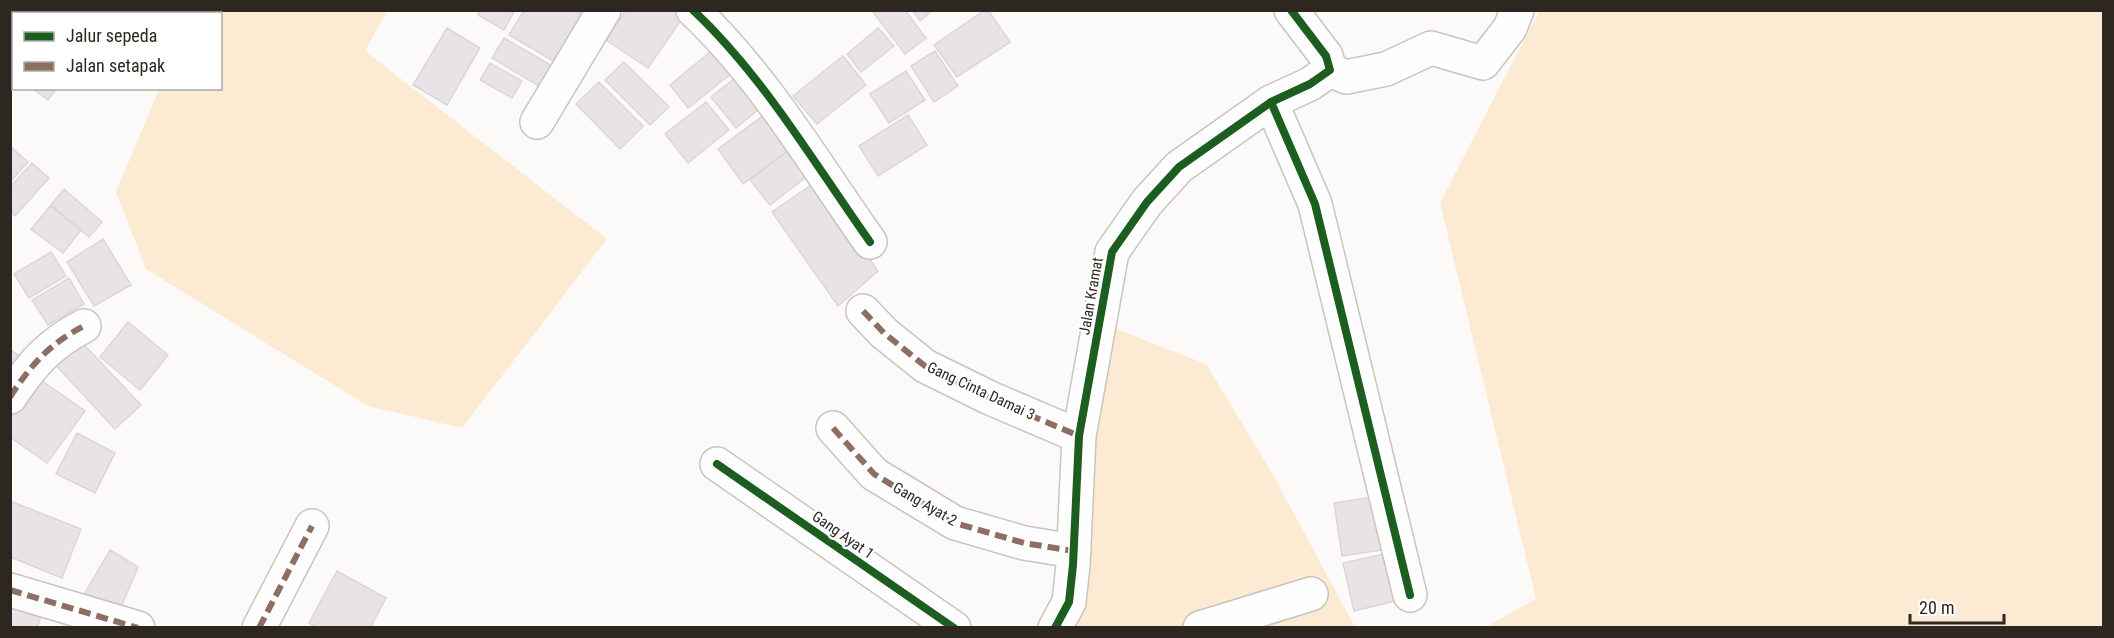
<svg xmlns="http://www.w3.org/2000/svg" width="2114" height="638" font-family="'Roboto Condensed',sans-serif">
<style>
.green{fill:#fdead2}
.building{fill:#eae3e5;stroke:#dcd6d8;stroke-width:1.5}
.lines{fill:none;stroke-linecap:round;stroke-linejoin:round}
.street-casing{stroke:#c8c4bf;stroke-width:36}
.street{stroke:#fffefe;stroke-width:33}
.quiet{stroke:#8d6e63;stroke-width:6;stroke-dasharray:12 6;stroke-linecap:butt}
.cycleway-casing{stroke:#fff;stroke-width:11}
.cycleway{stroke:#1b5e20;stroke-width:8}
.labels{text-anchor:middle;stroke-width:5;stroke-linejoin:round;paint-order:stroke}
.street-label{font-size:15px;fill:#2d271f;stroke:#fff}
</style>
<rect width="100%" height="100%" fill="#fcfaf8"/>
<path class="green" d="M213 11H387L365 51 607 239 462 428 368 406 146 269 116 192 159 89 220 88V14L211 13Z
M1539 11H2103V627H1486L1536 599 1440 203Z
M1093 320 1206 364 1271 471 1355 627 1043 628 1065 584Z"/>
<path class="building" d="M10 10H109L113 14H14V74L10 72Z
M480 10H515L504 30 478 15Z
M524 10H575L589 19 562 66 509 35Z
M626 10H682L686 13 648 68 606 40Z
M876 10H905L926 38 905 54 873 12Z
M912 10H933L920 21Z
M985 10H988L1010 42 957 77 934 45Z
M447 28 480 48 447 105 413 85Z
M878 28 894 46 861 72 847 54Z
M504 38 561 71 549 92 492 58Z
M717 46 736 70 688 108 670 85Z
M935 51 958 86 934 102 911 66Z
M843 56 866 85 817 124 793 96Z
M624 62 669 107 650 125 605 80Z
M490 63 522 81 512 98 480 80Z
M906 71 925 100 889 123 870 94Z
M740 74 765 104 736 128 711 97Z
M599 82 643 126 620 149 576 104Z
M32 88H57L48 100Z
M706 102 729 130 688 163 665 134Z
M764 115 790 149 743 184 718 149Z
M908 115 927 145 878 176 859 146Z
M10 146 28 162 10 182Z
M790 149 810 174 770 205 750 180Z
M32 163 49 178 15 216 10 211V187Z
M817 181 878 271 838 306 772 212Z
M64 189 102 222 89 237 51 205Z
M50 206 81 230 63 253 31 229Z
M103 239 131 285 94 306 67 262Z
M51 252 66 276 29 298 14 274Z
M69 278 84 304 48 325 32 300Z
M128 322 168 355 140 390 100 357Z
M74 334 141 405 115 429 49 358Z
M10 350 25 359 10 383Z
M38 378 85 411 47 463 10 437V415Z
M77 433 115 453 95 493 56 474Z
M1380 496 1388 549 1342 556 1334 503Z
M10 501 81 529 62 578 10 557Z
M110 550 138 567 121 607 83 596Z
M1393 552 1404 599 1354 611 1343 563Z
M337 571 386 598 370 628H317L309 623Z
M10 606 41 616 37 628H10Z"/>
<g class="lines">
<defs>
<path id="street" d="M693 10C764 77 814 163 870 242
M1330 70 1346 77 1386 69 1431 48 1483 63 1510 28 1517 10
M1271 102 1315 204 1410 595
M537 122 604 10
M863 311 884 333 925 366 990 398 1079 436
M10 397C31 365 49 344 84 326
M833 428 874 474 955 523 1024 543 1074 551
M717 464 954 628
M10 590 138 628
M259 628 312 526
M1055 628 1069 602 1073 565 1079 436 1112 252 1147 202 1179 167 1271 102 1310 84 1330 70 1326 56 1291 10
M1200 628 1311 594"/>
</defs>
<use href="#street" class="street-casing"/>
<use href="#street" class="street"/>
<path class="quiet" d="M863 311 884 333 925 366 990 398 1079 436
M10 397C31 365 49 344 84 326
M833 428 874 474 955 523 1024 543 1074 551
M10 590 138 628
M259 628 312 526"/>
<defs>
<path id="cycleway" d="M693 10C764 77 814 163 870 242
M1271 102 1315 204 1410 595
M717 464 954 628
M1055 628 1069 602 1073 565 1079 436 1112 252 1147 202 1179 167 1271 102 1310 84 1330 70 1326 56 1291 10"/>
</defs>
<use href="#cycleway" class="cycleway-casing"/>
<use href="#cycleway" class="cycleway"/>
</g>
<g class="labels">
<g class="street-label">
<text transform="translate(1091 296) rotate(-80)" y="5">Jalan Kramat</text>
<text transform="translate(981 391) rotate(25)" y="5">Gang Cinta Damai 3</text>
<text transform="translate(925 504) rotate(30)" y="5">Gang Ayat 2</text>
<text transform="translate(843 535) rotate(35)" y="5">Gang Ayat 1</text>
</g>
</g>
<rect width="2114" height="638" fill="none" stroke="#2d271f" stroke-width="24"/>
<rect x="12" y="12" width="210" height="78" fill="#ffffff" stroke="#aba9a5" stroke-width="1.5"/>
<rect x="24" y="32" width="30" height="9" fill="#1b5e20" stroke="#aba9a5" stroke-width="1.5"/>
<text x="66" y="42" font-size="18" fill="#2d271f">Jalur sepeda</text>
<rect x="24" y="62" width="30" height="9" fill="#8d6e63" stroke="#aba9a5" stroke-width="1.5"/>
<text x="66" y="72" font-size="18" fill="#2d271f">Jalan setapak</text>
<path d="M1910 614v9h94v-9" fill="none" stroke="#2d271f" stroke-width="3"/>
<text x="1919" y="614" font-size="18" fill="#2d271f" stroke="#ffffff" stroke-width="4.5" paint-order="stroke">20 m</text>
</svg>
